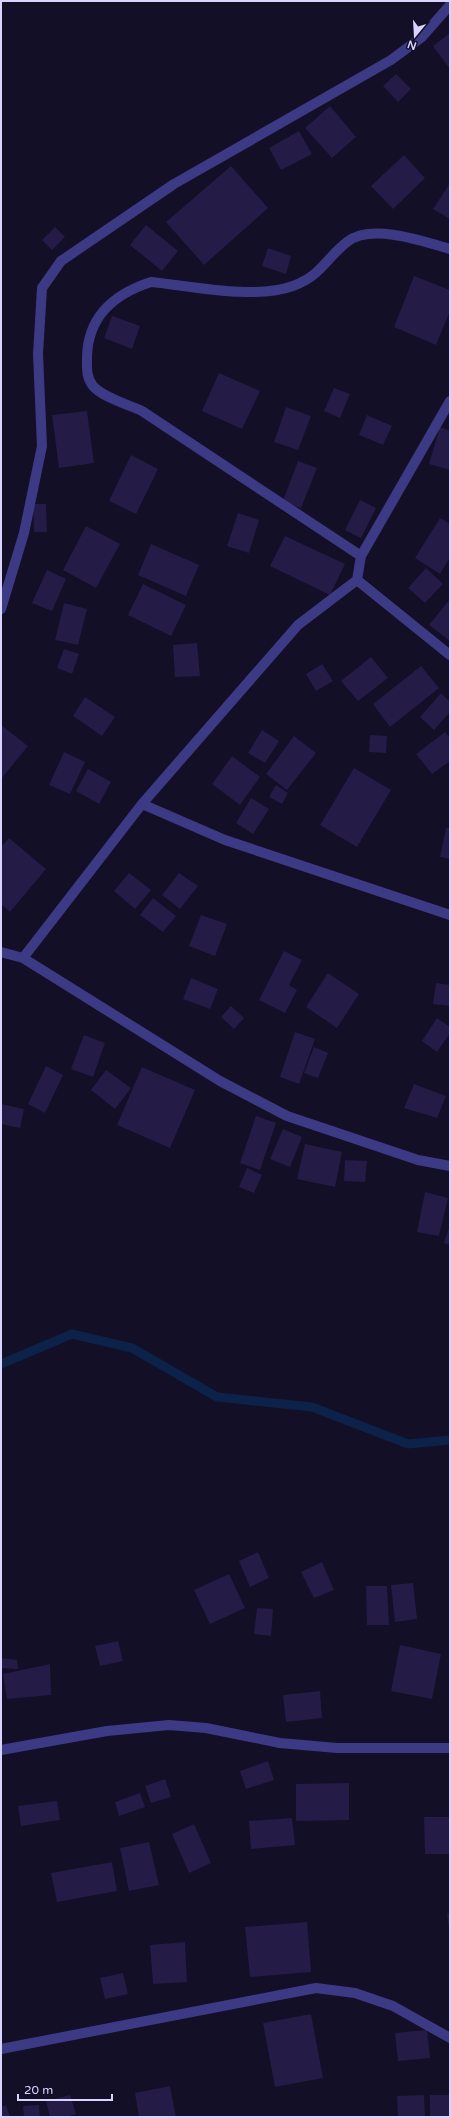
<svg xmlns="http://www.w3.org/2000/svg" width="451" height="2118" font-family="'Varela Round',sans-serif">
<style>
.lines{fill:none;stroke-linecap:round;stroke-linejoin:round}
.stream{stroke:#0c2248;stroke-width:9}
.building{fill:#241b47}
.minor{stroke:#3d3a85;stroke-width:10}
</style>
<rect width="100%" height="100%" fill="#130f26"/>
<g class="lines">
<path class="stream" d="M1 1364 72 1334 132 1348 217 1397 312 1407 408 1444 450 1440"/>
</g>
<path class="building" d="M450 33V69L433 46Z
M396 74 411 89 398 102 383 86Z
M330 106 356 137 332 158 305 128Z
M299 131 312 154 281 170 269 148Z
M404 155 425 178 393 209 371 186Z
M231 166 268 208 204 265 166 222Z
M450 183V219L433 209Z
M146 225 178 251 162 271 130 245Z
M55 227 65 237 52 250 42 240Z
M268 248 291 256 286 274 262 266Z
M414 276 450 290V311L436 345 394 327Z
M112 316 140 326 132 349 104 338Z
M219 373 260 391 242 429 202 411Z
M334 388 350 394 340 418 324 411Z
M286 407 311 416 298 450 274 442Z
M87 411 94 463 59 468 52 415Z
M367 415 392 426 383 445 359 435Z
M440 427 450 431V470L429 464Z
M131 455 158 469 136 514 109 501Z
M298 461 317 468 301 508 283 501Z
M360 500 376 508 361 538 345 530Z
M33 504H46L47 532H34Z
M238 513 259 520 249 553 227 546Z
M440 518 450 524V557L440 574 415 558Z
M86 526 120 544 96 588 63 570Z
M285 536 345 564 330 595 270 566Z
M151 544 199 565 186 596 138 575Z
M426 568 443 584 425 603 408 588Z
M47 570 66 579 52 611 32 603Z
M143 584 186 605 171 636 128 615Z
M450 599V641L429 625Z
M64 603 87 609 78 645 55 640Z
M197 643 200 676 175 677 173 645Z
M64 649 79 654 72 674 57 668Z
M371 657 388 678 358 701 341 681Z
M322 664 333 681 316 691 306 674Z
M421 666 439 688 390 727 373 704Z
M441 693 450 702V712L434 730 420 717Z
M85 697 115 717 102 736 73 716Z
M1 725 28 746 1 779Z
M262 730 279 741 265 763 248 753Z
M445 732 450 738V761L432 774 416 754Z
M370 735 387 736 386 753 369 752Z
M294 736 316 753 287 790 266 774Z
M64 752 85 762 70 794 49 785Z
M232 756 260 777 240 805 212 784Z
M354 768 391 790 357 847 320 825Z
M88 769 111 782 99 804 76 791Z
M276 785 288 793 282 804 269 797Z
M251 798 269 809 253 834 236 823Z
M446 828H450V859L440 857Z
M9 838 46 869 10 912 1 904V847Z
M129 873 151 890 135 909 114 891Z
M179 873 198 886 180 909 162 895Z
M153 898 176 916 163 932 140 915Z
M201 915 227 924 215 956 189 946Z
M284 951 302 960 289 985 297 990 285 1013 259 1000Z
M328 973 359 994 337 1028 306 1007Z
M191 978 218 989 210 1009 183 999Z
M436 983 450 985V1006L433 1004Z
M231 1006 244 1018 234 1029 221 1017Z
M437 1018 450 1027V1033L437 1052 422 1041Z
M295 1032 315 1039 299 1084 280 1077Z
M84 1035 105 1043 93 1077 71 1069Z
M314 1047 328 1053 318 1078 304 1073Z
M46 1066 63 1075 45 1113 28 1104Z
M142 1067 195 1090 170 1148 117 1125Z
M106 1070 131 1088 115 1109 91 1090Z
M414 1084 446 1096 437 1118 404 1108Z
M1 1104 24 1109 20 1128 1 1124Z
M256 1116 276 1123 260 1170 240 1163Z
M283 1129 302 1137 290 1167 270 1159Z
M305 1144 342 1152 335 1187 297 1179Z
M345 1160 367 1161 365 1182 344 1181Z
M247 1168 262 1175 254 1193 239 1187Z
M425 1192 448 1198 439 1236 417 1232Z
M450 1225V1245L444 1243Z
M258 1552 269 1578 250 1587 239 1561Z
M322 1562 334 1590 314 1598 301 1572Z
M229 1574 245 1608 210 1624 194 1590Z
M413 1583 417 1619 395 1622 391 1585Z
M366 1586H387L389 1625H367Z
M257 1608 273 1609 271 1636 254 1634Z
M118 1641 123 1661 100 1666 95 1646Z
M400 1645 441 1654 432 1699 391 1691Z
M1 1658 17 1660 18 1669 1 1668Z
M50 1664 51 1695 7 1699 3 1674Z
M320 1691 322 1718 286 1722 283 1695Z
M268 1761 274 1780 246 1789 240 1771Z
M165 1779 171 1797 151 1803 145 1786Z
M349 1783V1820L296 1821V1784Z
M140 1793 145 1807 119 1816 115 1802Z
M57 1801 60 1820 21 1826 18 1806Z
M424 1817H450V1854H425Z
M292 1818 295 1845 251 1849 249 1821Z
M194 1824 211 1863 189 1873 172 1834Z
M149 1842 159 1885 129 1891 120 1848Z
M112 1862 117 1891 57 1902 51 1873Z
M447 1913H450V1929H449Z
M307 1922 311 1972 250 1977 245 1927Z
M185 1942 187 1982 153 1984 150 1945Z
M123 1973 128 1994 105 1999 100 1978Z
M311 2014 323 2078 275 2087 263 2023Z
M427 2030 430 2058 398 2061 395 2033Z
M170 2086 176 2117H139L135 2093Z
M70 2095 76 2114 66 2117H50L46 2101Z
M424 2095 425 2117H398L397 2096Z
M430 2095H450V2117H430Z
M6 2105 10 2117H1V2107Z
M39 2105 40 2117H24L23 2106Z"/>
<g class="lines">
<path class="minor" d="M361 556 142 411C129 405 102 397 93 386 86 377 87 368 87 357 88 316 114 294 151 282 192 286 254 300 293 286 322 275 326 258 347 242 371 223 423 241 450 249
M357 580 450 655
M1 609 24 533 42 446 38 354 42 288 61 261 174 184 391 60 422 37 450 5
M142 804 225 840 450 915
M1 952 23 958 220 1081 287 1116 418 1160 450 1166
M23 958 142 804 298 625 357 580 361 556 450 401
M1 1750 107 1731 169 1725 206 1728 280 1743 337 1748H450
M1 2049 316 1988 355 1993 393 2006 450 2038"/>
</g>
<rect width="451" height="2118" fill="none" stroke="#d9d4ff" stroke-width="4"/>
<g transform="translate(415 36) rotate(198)" stroke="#130f26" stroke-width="3" paint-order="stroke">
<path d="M0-3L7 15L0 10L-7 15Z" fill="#d9d4ff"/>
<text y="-6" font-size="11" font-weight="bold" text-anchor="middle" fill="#d9d4ff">N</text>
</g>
<path d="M18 2094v6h94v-6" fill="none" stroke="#d9d4ff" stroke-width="2"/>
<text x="24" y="2094" font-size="12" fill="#d9d4ff" stroke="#130f26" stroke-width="3" paint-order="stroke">20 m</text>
</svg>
